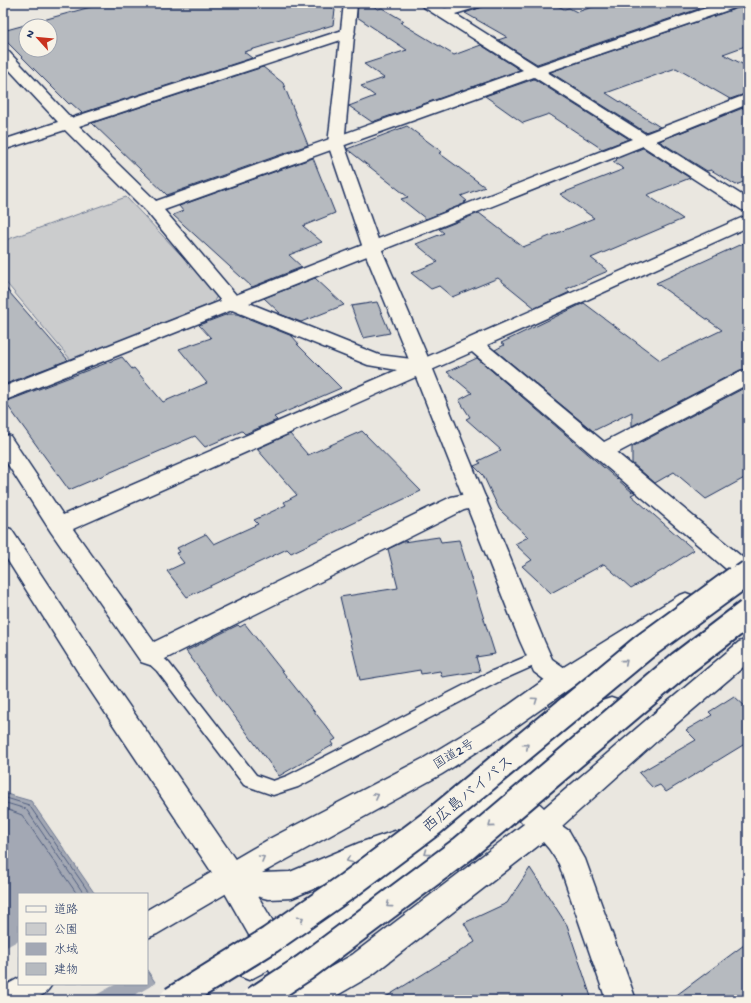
<svg xmlns="http://www.w3.org/2000/svg" width="751" height="1003" font-family="'Gochi Hand','Klee One',sans-serif">
<style>
.green{fill:#cbcccd;stroke:#737e96}
.water{fill:#a3a8b4;stroke:#6d7892}
.pier{fill:#eae7e0}
.lines{fill:none;stroke-linecap:round;stroke-linejoin:round}
.shore{stroke:#515f80;stroke-width:1}
.building{fill:#b6babf;stroke:#1b2f5e;fill-rule:evenodd}
.service-casing{stroke:#1b2f5e;stroke-width:3}
.minor-casing{stroke:#1b2f5e;stroke-width:3}
.tertiary-casing{stroke:#1b2f5e;stroke-width:3}
.trunk-casing{stroke:#1b2f5e;stroke-width:3}
.service{fill:#f7f3e8;fill-rule:evenodd}
.minor{fill:#f7f3e8;fill-rule:evenodd}
.tertiary{fill:#f7f3e8;fill-rule:evenodd}
.trunk{fill:#f7f3e8;fill-rule:evenodd}
.motorway-bridge-far1-casing{stroke:#1b2f5e;stroke-width:24;stroke-linecap:butt}
.motorway-bridge-casing{stroke:#1b2f5e;stroke-width:30;stroke-linecap:butt}
.motorway-bridge-far1{stroke:#f7f3e8;stroke-width:20}
.motorway-bridge{stroke:#f7f3e8;stroke-width:26}
.oneway{stroke:#8991a3}
.labels{text-anchor:middle;stroke-width:3;stroke-linejoin:round;paint-order:stroke}
.street-label{font-size:13px;fill:#1b2f5e;stroke:#f7f3e8}
.near-street-label{font-size:16px;fill:#1b2f5e;stroke:#f7f3e8}
</style>
<rect width="100%" height="100%" fill="#eae7e0"/>
<filter id="ink" filterUnits="userSpaceOnUse"><feTurbulence type="fractalNoise" baseFrequency=".025" numOctaves="2"/><feDisplacementMap in="SourceGraphic" scale="8" xChannelSelector="R" yChannelSelector="G"/><feConvolveMatrix kernelMatrix="1 2 1 2 8 2 1 2 1" color-interpolation-filters="sRGB"/></filter>
<g filter="url(#ink)">
<path class="green" d="M126 197 218 294 213 303 71 360 3 279V241Z"/>
<path class="water" d="M3 793 31 801 95 894H19V984H147V970L167 1000H3Z"/>
<path class="pier" d="M19 940V984H116L87 1000H3V949Z
M158 982 169 1000H126Z"/>
<g class="lines">
<path class="shore" d="M3 797 29 805 90 894
M3 802 26 809 84 894
M3 808 22 815 77 894"/>
</g>
<path class="building" d="M105 3H326L335 10 333 25 244 52 252 58 82 113 71 103 69 104 3 38V31ZM26 26H50V50H26Z
M360 3H369L378 9 382 8 404 21 401 23 454 55 481 45 520 70 372 122 349 106 375 96 361 86 384 78 364 64 407 50 357 17 358 6Z
M485 3H552L564 9 569 8 577 12 605 3H716L537 64 498 40 507 37 465 13 482 7Z
M743 3H748V45L723 54 748 67V93L730 99 676 68 606 93 660 127 645 132 550 72 740 7Z
M263 67 283 83 308 145 167 195 92 123Z
M534 79 629 139 602 149 549 114 523 123 485 96Z
M748 106V180L736 185 711 170 707 171 659 141Z
M407 126 442 152 439 153 485 187 461 196 467 201 464 202 466 203 426 219 401 199 408 197 347 149Z
M643 148 690 178 647 195 683 219 591 258 608 271 566 289 570 292 535 308 498 278 452 297 439 286 431 289 411 273 438 262 416 244 444 233 439 229 479 213 523 247 594 218 560 194 624 169 613 162 617 160 616 159Z
M313 158 335 213 303 226 322 242 289 255 302 267 252 287 173 215 183 211 179 206Z
M748 241V369L740 370 632 426V412L593 431 495 350 504 345 501 343 584 303 660 360 722 330 656 283Z
M315 278 344 305 301 322 277 313H280L264 298Z
M3 285 68 360 3 385Z
M377 302 390 333 363 338 351 306Z
M228 314H237L292 336 299 344H297L341 388 274 417 277 420 245 434 242 431 205 447 195 436 69 490 5 402 122 357 132 369 134 368 163 402 207 383 179 349 211 338 199 325Z
M477 358 632 492V490L635 493 631 495 694 550 663 570 631 588 604 564 551 593 522 566 532 560 515 544 528 537 499 509 483 475 474 466 481 463 478 461 501 450 466 419 470 417 459 400 472 393 447 372Z
M748 386V476L706 499 674 472 655 483 632 463V447Z
M362 431 421 491 291 553 287 549 187 597 167 571 184 563 176 553 180 552 177 548 206 534 214 544 258 524 254 520 286 505 284 502 297 495 257 449 290 434 308 455Z
M439 537 441 542 459 540 495 654 476 657 480 671 442 677 440 671 421 674 420 670 360 680 340 597 398 588 388 549 403 542Z
M245 624 336 739 331 742 333 745 279 776 186 651 238 625 240 627Z
M734 696 748 709V742L666 792 660 785 653 788 639 773 696 740 686 730 712 715 709 712Z
M530 868 567 925 592 1000H381L475 942 464 923 507 903Z
M748 942V1000H670Z"/>
<g class="lines">
<defs>
<path id="service" d="M150 649 156 651 169 663 256 775 273 781 287 776 490 672 539 651 545 653 547 657 545 661 502 680 298 787 273 795 244 785 157 671 144 659 142 655 144 651Z"/>
<path id="minor" d="M420 3H437L445 8 462 3H484L482 6 455 14 537 66 721 3H742L740 6 547 72 645 134 748 94V104L656 141 748 199V211L742 210 643 146 249 303 379 355 420 360 748 215V227L487 345 604 442 741 371 748 370V384L617 453 748 562V574L740 577 732 574 472 352 73 529 154 642 451 497 476 492 484 495 487 500 484 505 464 510 159 662 150 665 141 662 51 532 3 457V434L10 436 63 515 397 370 368 365 232 310 3 401V387L221 301 147 212 65 130 3 150V140L58 122 3 63V50L8 51 71 118 343 30 348 29 353 30 355 33 353 36 79 126 156 201 523 70 422 6ZM534 77 632 139 236 295 164 210Z
M748 639V663L669 730 562 826 569 831 585 859 636 1000H606L559 864 549 849 543 842 372 975 329 1000H288L292 989 352 955 524 824 498 798 494 790 498 782 507 779 516 782 544 808 651 716 739 642Z"/>
<path id="tertiary" d="M344 3 357 4 344 144 381 248 432 367 544 641 552 659 572 673 575 680 572 687 563 690 554 687 534 672 520 641 412 367 363 248 328 144Z
M3 527 11 529 96 658 241 868 314 990 318 1000H286L221 886 78 672 3 553Z"/>
<path id="trunk" d="M686 593 694 596 698 602 694 608 572 687 510 731 442 774 262 873 290 872 359 843 401 829 411 832 415 841 411 849 496 780 602 701 611 698 620 701 624 708 620 715 514 796 445 856 343 931 249 980 239 976 234 966 239 956 323 913 409 850 377 862 292 898 268 899 232 890 157 934 147 938V910L271 838 424 758 492 717 554 673 678 596Z
M19 978V984H52C42 1003 24 1000 3 1000V987Z"/>
</defs>
<use href="#service" class="service-casing"/>
<use href="#minor" class="minor-casing"/>
<use href="#tertiary" class="tertiary-casing"/>
<use href="#trunk" class="trunk-casing"/>
<use href="#service" class="service"/>
<use href="#minor" class="minor"/>
<use href="#tertiary" class="tertiary"/>
<use href="#trunk" class="trunk"/>
<defs>
<path id="motorway-bridge-far1" d="M735 580 748 571"/>
<path id="motorway-bridge" d="M173 1000 270 940 349 885 433 822 644 647 737 579
M255 1000 304 968 463 849 681 664 748 613"/>
</defs>
<use href="#motorway-bridge-far1" class="motorway-bridge-far1-casing"/>
<use href="#motorway-bridge" class="motorway-bridge-casing"/>
<use href="#motorway-bridge-far1" class="motorway-bridge-far1"/>
<use href="#motorway-bridge" class="motorway-bridge"/>
</g>
<defs><path id="oneway-chevron" d="M-2-3.5L2.5 0L-2 3.5" fill="none" stroke-width="1.6" stroke-linecap="round" stroke-linejoin="round"/></defs>
<g class="oneway">
<use href="#oneway-chevron" transform="translate(625 662) rotate(-40)"/>
<use href="#oneway-chevron" transform="translate(535 700) rotate(-35)"/>
<use href="#oneway-chevron" transform="translate(526 746) rotate(-40)"/>
<use href="#oneway-chevron" transform="translate(376 796) rotate(-28)"/>
<use href="#oneway-chevron" transform="translate(491 825) rotate(140)"/>
<use href="#oneway-chevron" transform="translate(427 853) rotate(144)"/>
<use href="#oneway-chevron" transform="translate(262 858) rotate(-30)"/>
<use href="#oneway-chevron" transform="translate(349 860) rotate(157)"/>
<use href="#oneway-chevron" transform="translate(389 905) rotate(143)"/>
<use href="#oneway-chevron" transform="translate(301 919) rotate(-35)"/>
</g>
</g>
<g class="labels">
<g class="street-label">
<text transform="translate(453 753) rotate(-31)" y="5">国道2号</text>
</g>
<g class="near-street-label">
<text transform="translate(467 793) rotate(-39)" y="6">西広島バイパス</text>
</g>
</g>
<rect width="751" height="1003" fill="none" stroke="#f7f3e8" stroke-width="16"/>
<rect x="8" y="8" width="735" height="987" fill="none" stroke="#1b2f5e" stroke-width="1.5" filter="url(#ink)"/>
<rect x="18" y="893" width="130" height="92" fill="#f7f3e8" stroke="#9fa5b1"/>
<rect x="26" y="906" width="20" height="6" fill="#f7f3e8" stroke="#9fa5b1"/>
<text x="54" y="913" font-size="12" fill="#1b2f5e">道路</text>
<rect x="26" y="923" width="20" height="12" fill="#cbcccd" stroke="#9fa5b1"/>
<text x="54" y="933" font-size="12" fill="#1b2f5e">公園</text>
<rect x="26" y="943" width="20" height="12" fill="#a3a8b4" stroke="#9fa5b1"/>
<text x="54" y="953" font-size="12" fill="#1b2f5e">水域</text>
<rect x="26" y="963" width="20" height="12" fill="#b6babf" stroke="#9fa5b1"/>
<text x="54" y="973" font-size="12" fill="#1b2f5e">建物</text>
<g transform="translate(38 38) rotate(297)"><circle r="19" fill="#f7f3e8" stroke="#9fa5b1"/>
<path d="M0-3L7 15L0 10L-7 15Z" fill="#c8321e"/>
<text y="-6" font-size="11" font-weight="bold" text-anchor="middle" fill="#1b2f5e">N</text>
</g>
</svg>
